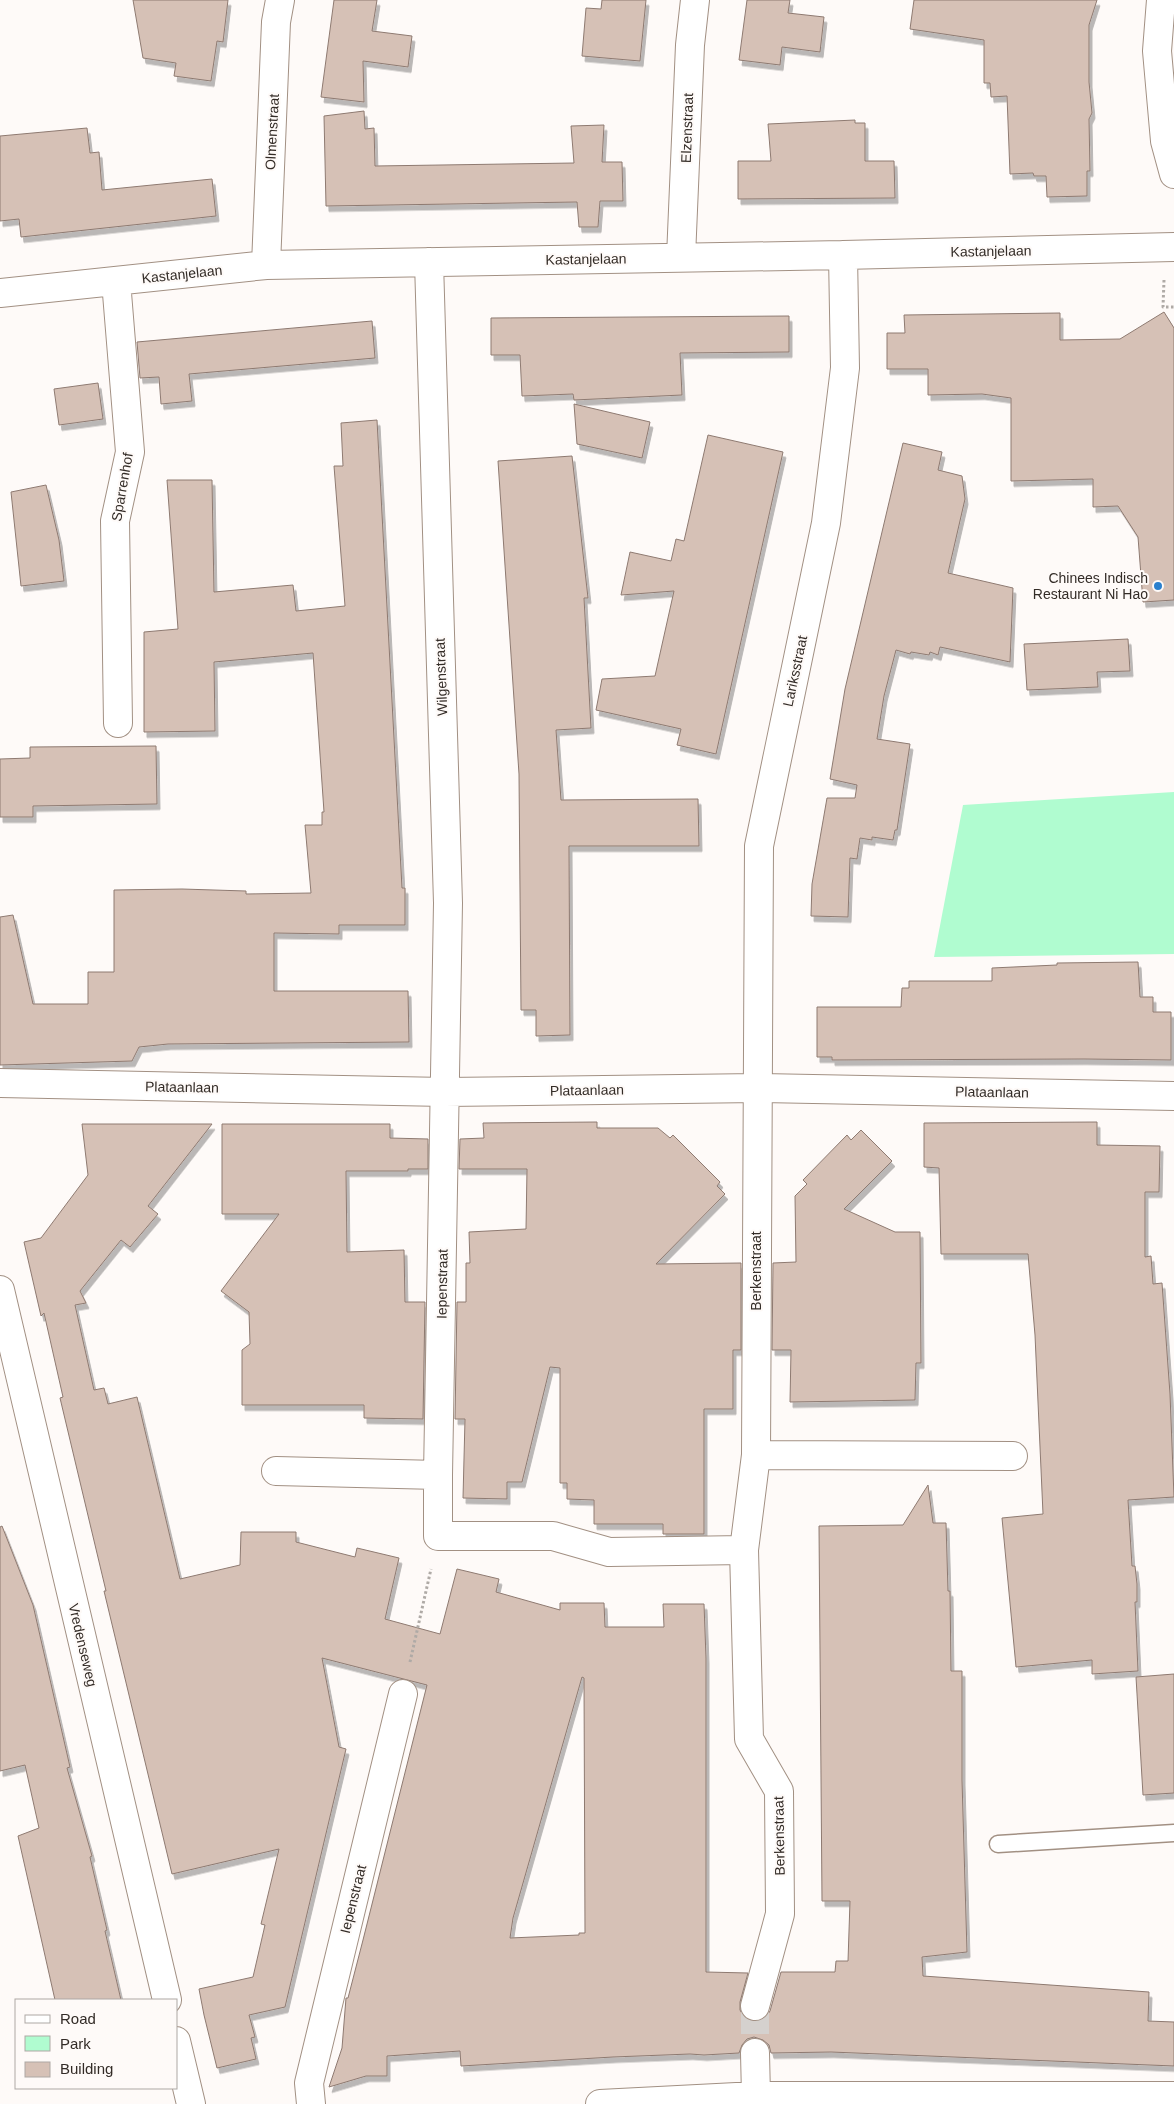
<svg xmlns="http://www.w3.org/2000/svg" width="1174" height="2104" font-family="Helvetica,sans-serif">
<style>
.green{fill:#b0fcd0}
.building{fill:#d6c1b6;stroke:#8e7a71;fill-rule:evenodd;filter:url(#shadow)}
.lines{fill:none;stroke-linecap:round;stroke-linejoin:round}
.street-tunnel{stroke:#d5d1ce;stroke-width:28;stroke-dasharray:28 14;stroke-linecap:butt}
.lane-casing{stroke:#a29083;stroke-width:19}
.street-casing{stroke:#a29083;stroke-width:30}
.secondary-casing{stroke:#a29083;stroke-width:30}
.path{stroke:#afaaa6;stroke-width:3;stroke-dasharray:2.5 2.5;stroke-linecap:butt}
.lane{stroke:#fff;stroke-width:16}
.street{stroke:#fff;stroke-width:28}
.secondary{stroke:#fff;stroke-width:28}
.poi-dot{fill:#2a80ce;stroke:#fefaf8;stroke-width:2}
.labels{text-anchor:middle;stroke-width:4;stroke-linejoin:round;paint-order:stroke}
.street-label{font-size:14px;fill:#332c27;stroke:#fefaf8}
.poi-label{font-size:14px;fill:#332c27;stroke:#fefaf8;text-anchor:end}
</style>
<defs>
<filter id="shadow"><feDropShadow dx="3" dy="5.5" stdDeviation="0" flood-color="#0004"/></filter>
</defs>
<rect width="100%" height="100%" fill="#fefaf8"/>
<path class="green" d="M1174 792V954L934 957 963 805Z"/>
<path class="building" d="M133 0H228L223 42 217 41 211 81 174 76 176 63 143 58Z
M334 0H377L372 31 412 36 408 67 363 61 364 102 321 97Z
M602 0H646L640 61 582 56 586 8 601 9Z
M747 0H790L788 13 824 17 820 52 782 47 780 65 739 60Z
M914 0H1097L1089 25V82L1092 113 1089 119 1090 171H1087V196L1047 197 1046 176H1034L1033 173 1010 174 1007 96 991 97 990 83H984V40L910 29Z
M364 111 365 129 374 128 375 166 574 163 571 126 604 125 602 162H622L623 201H600L598 227H579L577 202 326 206 324 116Z
M855 120V123H865V161H894L895 198 738 199V161H771L768 124Z
M87 128 90 153 99 152 102 190 212 179 216 216 21 237 19 219 0 221V136Z
M1164 312 1174 328V600L1143 602 1138 537 1118 506 1093 507V479L1011 481V398L982 394 928 395V369H887V333H905L904 315 1060 313V340L1120 339Z
M789 316V352L680 353 682 395 574 400 573 394 522 396 520 355H491V318Z
M372 321 375 358 189 374 192 401 161 404 159 377 140 378 137 342Z
M98 383 103 419 59 425 54 389Z
M574 404 650 422 642 458 577 444Z
M377 420 402 888H405V925H339V934L274 933V991H408L409 1042 168 1044 139 1047 132 1061 0 1065V917L13 915 33 1004H88V972H114V890L182 889 246 891V894L311 893 305 825H322V812H324L313 653 214 662 215 731 144 732V632L178 629 167 480H212L214 592 293 585 296 611 345 606 334 466H343L341 423Z
M708 435 783 452 716 754 677 745 681 729 596 710 602 679 655 676 674 591 621 595 630 552 671 561 676 539 684 541Z
M903 443 942 452 938 470 962 476 965 499 948 573 1013 588 1010 662 940 647 938 655 930 652 929 655 911 652 910 654 896 650 884 696 877 739 910 744 897 830H895L893 840 872 837V840L860 838 857 859 850 858 848 917 811 916 812 884 827 798H855L857 785 830 779 845 689Z
M572 456 588 598H584L591 728 556 730 561 800 698 799 699 846H569L570 1035 536 1036V1010H521L519 774 498 461Z
M46 485 59 540 64 581 21 586 11 492Z
M1128 639 1130 671 1097 672 1098 687 1027 690 1024 644Z
M156 746 157 804 33 806V817H0V759L30 758V747Z
M1138 962 1140 997H1153V1012H1171V1060L1084 1059 832 1060V1057H817V1007H901L902 988H909V981H992V968L1057 965V963Z
M597 1122V1128H658L670 1138 673 1135 720 1182 717 1186 725 1194 656 1264 741 1263V1350H733V1409H704V1534H663V1524H594V1500L567 1499V1483H560V1368L550 1367 522 1482H507V1499L463 1498 465 1419H455L457 1302H466V1263H470L469 1232 526 1229 527 1169H459L460 1139 484 1138 483 1123Z
M1097 1122V1145L1160 1146 1159 1192H1145V1257L1151 1256 1153 1284 1162 1283 1170 1394 1174 1497 1128 1500 1132 1566H1135L1137 1584V1602H1135L1138 1671 1092 1674V1660L1016 1667 1002 1518 1043 1514 1035 1335 1028 1254H941L939 1168 924 1167V1123Z
M82 1124H212L148 1206 158 1214 130 1247 121 1240 80 1291 86 1303 75 1305 94 1390 104 1388 108 1404 137 1397 180 1579 240 1565 241 1532H296V1542L355 1557 357 1548 399 1558 385 1619 440 1634 457 1569 499 1579 496 1592 560 1610V1603H604L605 1627H664L663 1604H704L706 1658V1972L748 1973 740 2002V2010L744 2017 751 2021H758L766 2017 770 2011 781 1972H835L836 1961H848L850 1901H822L819 1526 903 1525 928 1485 933 1523H946L948 1591H950L951 1671H962V1780L967 1952 922 1957 923 1976 1149 1992 1148 2021 1174 2022V2066L831 2052 771 2053 769 2045 763 2040 754 2037 747 2039 742 2045 739 2053 704 2055 690 2054 613 2057 461 2066 460 2051 387 2056V2076H366L329 2087 342 2048 346 1998H348L363 1940 427 1685 322 1658 339 1747 346 1749 285 2007 249 2015 255 2037 251 2038 256 2059 217 2068 204 2015 199 1989 253 1977 265 1925 261 1924 279 1849 172 1874 104 1591H106L60 1398 63 1397 44 1313 41 1316 24 1242 41 1238 88 1175ZM582 1677 584 1678 585 1933H579V1935L510 1938 513 1918Z
M222 1124H390V1138L428 1139V1169H408V1171H346L347 1252 404 1250 405 1302H425L423 1419 364 1418V1405H242V1350L250 1344 249 1312 221 1291 279 1214H222Z
M861 1130 892 1161 844 1209 895 1232H920L921 1363H916L915 1400 790 1402 791 1350H772L773 1263 796 1262 795 1196 807 1184 803 1180 847 1135 851 1140Z
M2 1526 33 1605 70 1767 67 1768 92 1856 90 1857 107 1930 105 1931 121 2000H55L18 1836 39 1828 25 1765 0 1771V1527Z
M1174 1674V1793L1143 1795 1136 1677Z"/>
<g class="lines">
<path class="street-tunnel" d="M755 2006V2053"/>
<defs>
<path id="lane" d="M998 1844 1174 1833"/>
<path id="street" d="M1161 0 1157 51 1165 141 1174 174
M843 255 845 368 826 523 759 846 756 1455 1013 1456
M681 257 690 45 695 0
M266 265 276 22 280 0
M116 281 130 452 115 521 118 723
M0 293 266 265 843 255 1174 247
M0 1083 445 1092 757 1088 1174 1096
M276 1471 438 1475 448 903 429 262
M438 1475V1536H553L609 1552 744 1550 749 1739 779 1791 780 1914 755 2006
M744 1550 756 1455
M755 2053 756 2096
M311 2104 309 2083 403 1694
M600 2104 756 2096H1174"/>
<path id="secondary" d="M0 1290 167 2000
M176 2041 191 2104"/>
</defs>
<use href="#lane" class="lane-casing"/>
<use href="#street" class="street-casing"/>
<use href="#secondary" class="secondary-casing"/>
<path class="path" d="M1164 280 1163 307H1174
M410 1662 431 1569"/>
<use href="#lane" class="lane"/>
<use href="#street" class="street"/>
<use href="#secondary" class="secondary"/>
</g>
<circle class="poi-dot" cx="1158" cy="586" r="5"/>
<g class="labels">
<g class="street-label">
<text transform="translate(687 128) rotate(-88)" y="5">Elzenstraat</text>
<text transform="translate(272 132) rotate(-87)" y="5">Olmenstraat</text>
<text transform="translate(991 251) rotate(-1)" y="5">Kastanjelaan</text>
<text transform="translate(586 259) rotate(-1)" y="5">Kastanjelaan</text>
<text transform="translate(182 274) rotate(-6)" y="5">Kastanjelaan</text>
<text transform="translate(122 487) rotate(-80)" y="5">Sparrenhof</text>
<text transform="translate(795 671) rotate(-78)" y="5">Lariksstraat</text>
<text transform="translate(441 677) rotate(-92)" y="5">Wilgenstraat</text>
<text transform="translate(182 1087) rotate(1)" y="5">Plataanlaan</text>
<text transform="translate(587 1090) rotate(-1)" y="5">Plataanlaan</text>
<text transform="translate(992 1092) rotate(1)" y="5">Plataanlaan</text>
<text transform="translate(756 1271) rotate(-90)" y="5">Berkenstraat</text>
<text transform="translate(442 1284) rotate(-89)" y="5">Iepenstraat</text>
<text transform="translate(83 1645) rotate(77)" y="5">Vredenseweg</text>
<text transform="translate(779 1836) rotate(-91)" y="5">Berkenstraat</text>
<text transform="translate(353 1899) rotate(-76)" y="5">Iepenstraat</text>
</g>
<g class="poi-label">
<text x="1148" y="583">Chinees Indisch<tspan x="1148" dy="16">Restaurant Ni Hao</tspan></text>
</g>
</g>
<rect x="15" y="1999" width="162" height="90" fill="#fefaf8" stroke="#ada8a4"/>
<rect x="25" y="2015" width="25" height="8" fill="#ffffff" stroke="#ada8a4"/>
<text x="60" y="2024" font-size="15" fill="#332c27">Road</text>
<rect x="25" y="2036" width="25" height="15" fill="#b0fcd0" stroke="#ada8a4"/>
<text x="60" y="2049" font-size="15" fill="#332c27">Park</text>
<rect x="25" y="2062" width="25" height="15" fill="#d6c1b6" stroke="#ada8a4"/>
<text x="60" y="2074" font-size="15" fill="#332c27">Building</text>
</svg>
